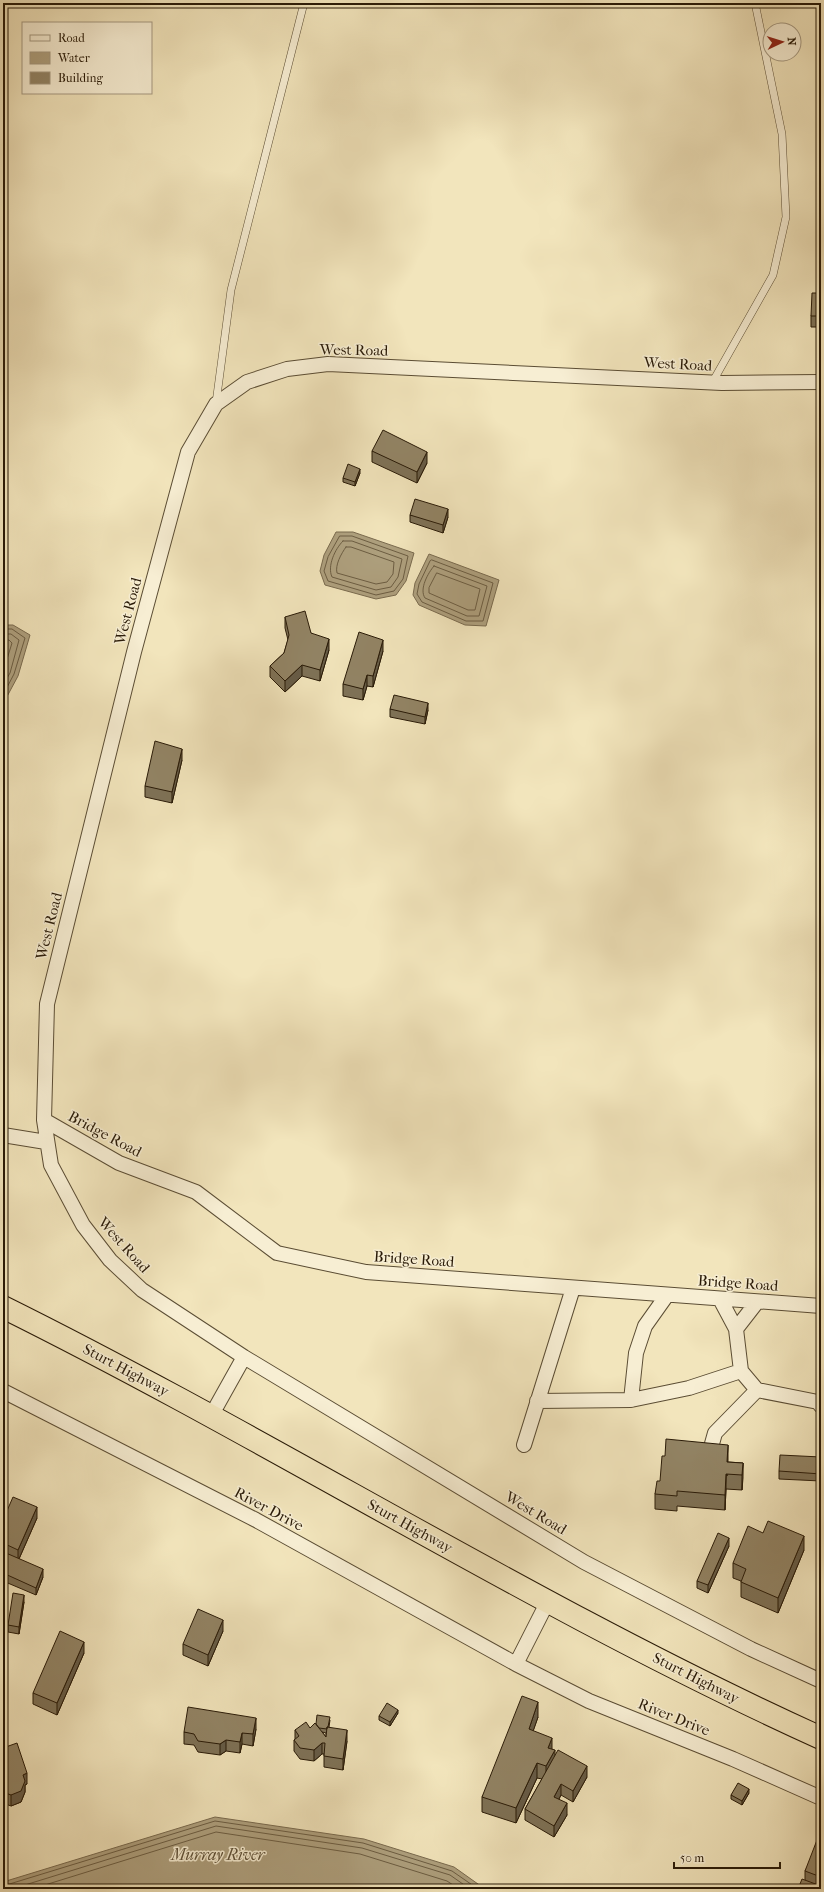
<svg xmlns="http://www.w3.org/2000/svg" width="824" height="1892" font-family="'IM FELL French Canon',serif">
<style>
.water{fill:#aea07e;stroke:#796a4e}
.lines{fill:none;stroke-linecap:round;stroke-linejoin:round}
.shore{stroke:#6c5d42;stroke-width:1}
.lane-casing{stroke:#5b4d34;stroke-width:8}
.street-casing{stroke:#5b4d34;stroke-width:16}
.highway-casing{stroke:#291a07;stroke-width:24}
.lane{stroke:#f7eed3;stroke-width:7}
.street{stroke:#f7eed3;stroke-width:14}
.highway{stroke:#f2e5bc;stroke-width:22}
.wall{fill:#7e7257;stroke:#291a07;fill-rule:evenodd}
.shaded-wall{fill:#665c47;stroke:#291a07}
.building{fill:#928465;stroke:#291a07}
.labels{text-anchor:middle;stroke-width:3;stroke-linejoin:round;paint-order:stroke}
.street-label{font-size:15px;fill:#291a07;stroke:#f7eed3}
.water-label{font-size:16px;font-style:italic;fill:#5e5037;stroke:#f7eed3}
</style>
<rect width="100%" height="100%" fill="#f2e5bc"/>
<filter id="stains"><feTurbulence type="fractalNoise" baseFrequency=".005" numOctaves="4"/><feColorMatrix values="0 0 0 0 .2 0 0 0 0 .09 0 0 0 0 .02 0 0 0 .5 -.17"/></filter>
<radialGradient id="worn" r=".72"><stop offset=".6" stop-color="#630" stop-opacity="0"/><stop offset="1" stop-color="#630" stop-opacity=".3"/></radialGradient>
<path class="water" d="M336 532H353L414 553 406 581 396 595 376 599 325 585 320 571 324 555Z
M429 554 499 580 486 626 465 625 419 605 413 595 415 583Z
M3 625H13L30 635 18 676 3 704Z
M215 1817 364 1839 454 1867 485 1889H3V1882Z"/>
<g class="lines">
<path class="shore" d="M340 536H352L408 556 403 579 394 591 376 595 328 581 324 571 328 557Z
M343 541H352L402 559 398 577 391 587 376 590 332 577C327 566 335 549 343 541Z
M346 547H351L394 562 393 574 387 582 376 584 337 573C335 565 341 554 346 547Z
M432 560 493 583 483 621H466L422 602 417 594 419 584 430 561Z
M434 566 487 586 479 616H467L425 598C419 589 428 573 434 566Z
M437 573 480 589 475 610H468L429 593V588Z
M3 629H12L25 638 14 674 3 695
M3 634H11L19 640 10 673 3 685
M3 640H9L12 643 3 672
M3 1886 215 1821 363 1843 452 1871 478 1889
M12 1889 216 1826 362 1848 450 1875 470 1889
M32 1889 216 1832 360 1854 447 1881 459 1889"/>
<defs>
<path id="lane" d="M712 383 773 275 786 217 782 134 755 3
M216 403 231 290 304 3"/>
<path id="street" d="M821 382 722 383 328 364 287 369 247 382 216 404 188 452 134 652 47 1004 44 1120 51 1165 83 1225 110 1260 142 1290 244 1357 584 1562 751 1649 821 1681
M44 1120 119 1163 196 1192 277 1253 366 1272 821 1306
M3 1135 46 1142
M720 1299 736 1329 741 1371 757 1390 818 1402 821 1406
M736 1329 757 1302
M3 1391 256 1520 516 1664 589 1701 733 1759 821 1798
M631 1400 636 1353 645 1326 667 1295
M537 1401 631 1400 689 1388 741 1371
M211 1416 244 1357
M524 1445 573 1288
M708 1458 715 1433 757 1390
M516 1664 548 1601"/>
<path id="highway" d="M3 1307C279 1444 540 1611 821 1738"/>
</defs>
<use href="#lane" class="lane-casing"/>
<use href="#street" class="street-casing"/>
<use href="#highway" class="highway-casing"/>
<use href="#lane" class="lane"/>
<use href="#street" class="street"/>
<use href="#highway" class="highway"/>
</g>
<path class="wall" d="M821 293V327H811V316Z
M372 451 427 463 417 483 372 462Z
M360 473 355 486 343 482V478Z
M410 515 448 517 443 533 410 522Z
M285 617 311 633 329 650 320 681 302 676 285 692 270 677V666L284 653 288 640 285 628Z
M383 651 373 687 367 686 363 700 343 696V684Z
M390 709 428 710 425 724 390 717Z
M182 760 172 803 145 797V786Z
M821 1457V1481L779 1479V1471Z
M728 1462 743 1463 742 1490 726 1489 725 1510 677 1506V1511L655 1509V1494L660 1481Z
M37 1518 19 1559 43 1577 36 1595 3 1581V1559L5 1555 3 1554V1520Z
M729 1546 708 1593 697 1588V1581Z
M804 1550 778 1613 741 1597V1581L733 1578V1563Z
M24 1602 19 1634 8 1632V1625Z
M223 1631 208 1666 183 1655V1644Z
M84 1653 57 1715 33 1704V1693Z
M398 1713 390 1726 379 1720V1716Z
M538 1717 533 1731 552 1749 555 1755 587 1777 573 1802 561 1795 559 1799 567 1815 554 1837 525 1820V1809L542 1779 537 1778 516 1823 482 1812V1797Z
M330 1720 329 1727 347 1741 343 1770 324 1767V1754H322L314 1761 300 1759 294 1751V1740L295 1739V1730L310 1728 316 1724ZM322 1732 326 1733V1737Z
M256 1729 253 1746 242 1744 240 1753 226 1751 220 1755 198 1752 194 1745 184 1744V1732Z
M3 1748 27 1784 25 1785V1792L21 1802 11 1806 3 1803Z
M749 1793 742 1805 731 1799V1795Z
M821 1842V1889L805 1881V1871Z"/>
<path class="shaded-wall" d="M427 452V463L417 483V472Z
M360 469V473L355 486V482Z
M448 509V517L443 533V525Z
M329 639V650L320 681V670Z
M383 640V651L373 687V676Z
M302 665V676L285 692V681Z
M367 675V686L363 700V689Z
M428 703V710L425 724V717Z
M182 749V760L172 803V792Z
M728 1445V1460L727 1476V1462Z
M743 1463V1478L742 1490V1475Z
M726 1474V1489L725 1510V1495Z
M37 1507V1518L18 1561V1550Z
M804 1536V1550L778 1613V1598Z
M729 1538V1546L708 1593V1585Z
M43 1569V1577L36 1595V1588Z
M24 1595V1602L19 1634V1627Z
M223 1620V1631L208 1666V1655Z
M84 1642V1653L57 1715V1703Z
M538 1702V1717L529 1743V1729Z
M398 1710V1713L390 1726V1722Z
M256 1718V1729L253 1746V1734Z
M347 1730V1741L343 1770V1759Z
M242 1733V1744L240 1753V1742Z
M552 1738V1753L548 1748Z
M226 1740V1751L220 1755V1744Z
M322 1743V1754L314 1761V1750Z
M555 1750V1765L546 1781V1766Z
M537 1763V1778L516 1823V1808Z
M587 1766V1777L573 1802V1791Z
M27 1773V1784L25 1785V1792L21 1802 11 1806V1795L23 1775Z
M561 1784V1795L554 1808V1797Z
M749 1789V1793L742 1805V1801Z
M567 1803V1815L554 1837V1826Z"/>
<path class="building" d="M812 293H821V316H811Z
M383 430 427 452 417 472 372 451Z
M348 464 360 469 355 482 343 478Z
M415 499 448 509 443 525 410 515Z
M305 611 311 633 329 639 320 670 302 665 285 681 270 666 284 653 289 635 285 617Z
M359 632 383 640 373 676 367 675 363 689 343 684Z
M394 695 428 703 425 717 390 709Z
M155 741 182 749 172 792 145 786Z
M666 1439 728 1445 727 1462 743 1463 742 1475 726 1474 725 1495 677 1491V1496L655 1494 657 1481H660L662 1456H665Z
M780 1455 821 1457V1474L779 1471Z
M13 1497 37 1507 18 1550 3 1543V1520Z
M768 1521 804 1536 778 1598 741 1582 746 1569 733 1563 748 1526 763 1533Z
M718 1533 729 1538 708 1585 697 1581Z
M6 1553 43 1569 36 1588 3 1573V1559Z
M13 1593 24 1595 19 1627 8 1625Z
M198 1609 223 1620 208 1655 183 1644Z
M60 1631 84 1642 57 1703 33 1693Z
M522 1696 538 1702 529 1729 552 1738 548 1748 555 1750 546 1766 537 1763 516 1808 482 1797Z
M387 1703 398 1710 390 1722 379 1716Z
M188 1707 256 1718 253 1734 242 1733 240 1742 226 1740 220 1744 198 1741 194 1734 184 1732Z
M317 1715 330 1717 328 1727H327V1729L319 1728 316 1724Z
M306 1722 310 1728 315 1723 326 1737 327 1727 347 1730 343 1759 324 1756 325 1743H322L314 1750 300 1748 294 1740 299 1736 295 1730Z
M17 1743 27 1773 23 1775 25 1781 21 1791 11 1795 3 1792V1759L4 1758 3 1754V1748Z
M558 1750 587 1766 573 1791 561 1784 554 1797 567 1803 554 1826 525 1809Z
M738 1783 749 1789 742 1801 731 1795Z
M817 1840 821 1842V1877L805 1871Z
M802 1879 821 1886V1889H798Z"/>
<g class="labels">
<g class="street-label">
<text transform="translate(354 350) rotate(1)" y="5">West Road</text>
<text transform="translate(678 364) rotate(3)" y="5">West Road</text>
<text transform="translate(128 611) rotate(-75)" y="5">West Road</text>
<text transform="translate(49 926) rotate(-76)" y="5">West Road</text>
<text transform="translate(105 1134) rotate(28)" y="5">Bridge Road</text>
<text transform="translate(124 1245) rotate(48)" y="5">West Road</text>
<text transform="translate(414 1259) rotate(4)" y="5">Bridge Road</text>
<text transform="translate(738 1283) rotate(4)" y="5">Bridge Road</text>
<text transform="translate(126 1370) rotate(28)" y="5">Sturt Highway</text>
<text transform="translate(269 1509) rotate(28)" y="5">River Drive</text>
<text transform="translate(536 1513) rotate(31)" y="5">West Road</text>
<text transform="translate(410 1526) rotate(29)" y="5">Sturt Highway</text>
<text transform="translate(696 1678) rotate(27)" y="5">Sturt Highway</text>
<text transform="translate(674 1717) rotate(22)" y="5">River Drive</text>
</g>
<g class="water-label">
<text x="218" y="1860">Murray River</text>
</g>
</g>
<rect width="824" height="1892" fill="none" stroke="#f2e5bc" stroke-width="16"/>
<rect x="4" y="4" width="816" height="1884" fill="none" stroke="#291a07" stroke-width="2"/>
<rect x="8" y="8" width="808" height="1876" fill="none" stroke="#291a07"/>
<rect x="22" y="22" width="130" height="72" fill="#f7eed3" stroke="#a59981"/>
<rect x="30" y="35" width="20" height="6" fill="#f7eed3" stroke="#a59981"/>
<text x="58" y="42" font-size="12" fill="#291a07">Road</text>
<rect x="30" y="52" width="20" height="12" fill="#aea07e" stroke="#a59981"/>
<text x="58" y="62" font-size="12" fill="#291a07">Water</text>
<rect x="30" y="72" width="20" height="12" fill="#928465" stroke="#a59981"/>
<text x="58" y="82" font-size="12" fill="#291a07">Building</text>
<g transform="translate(782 42) rotate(86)"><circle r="19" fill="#f7eed3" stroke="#a59981"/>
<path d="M0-3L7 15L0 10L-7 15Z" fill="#8f2418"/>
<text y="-6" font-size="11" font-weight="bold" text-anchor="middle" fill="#291a07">N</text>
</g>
<path d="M674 1862v6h106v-6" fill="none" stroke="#291a07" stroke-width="2"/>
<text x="680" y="1862" font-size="12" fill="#291a07" stroke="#f7eed3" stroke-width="3" paint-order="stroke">50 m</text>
<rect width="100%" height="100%" filter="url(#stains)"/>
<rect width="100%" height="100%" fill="url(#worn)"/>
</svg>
